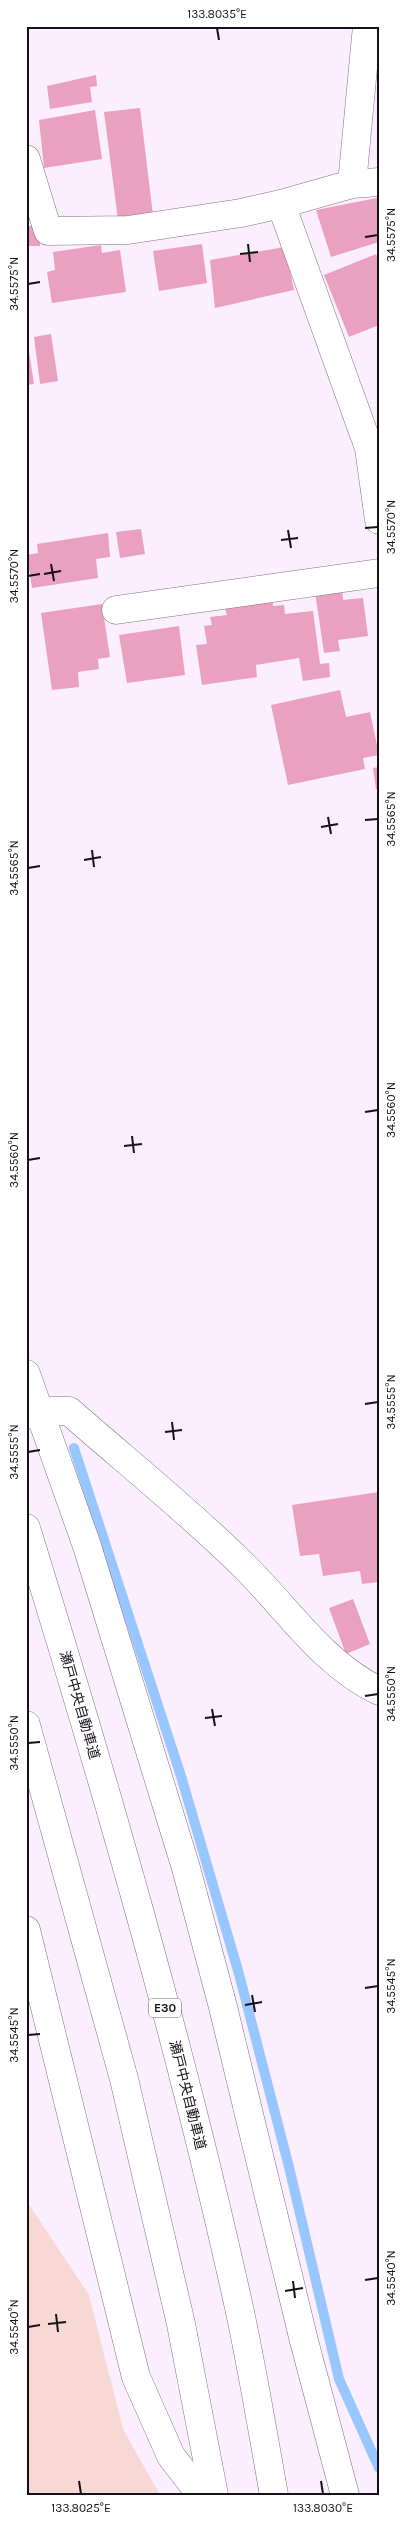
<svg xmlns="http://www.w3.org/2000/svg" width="405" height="2521" font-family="Karla,'Noto Sans JP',sans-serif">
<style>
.green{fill:#f7d8d4}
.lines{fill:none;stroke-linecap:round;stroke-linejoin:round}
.stream{stroke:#98c7ff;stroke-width:10}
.building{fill:#eaa1c0}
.minor-casing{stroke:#836f88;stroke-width:29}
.motorway-casing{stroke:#836f88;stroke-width:29}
.minor{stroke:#fff;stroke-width:28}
.motorway{stroke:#fff;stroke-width:28}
.ticks{fill:none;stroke:#171019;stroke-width:2}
.labels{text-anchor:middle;stroke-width:4.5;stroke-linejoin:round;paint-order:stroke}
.shield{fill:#fff;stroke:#5d585e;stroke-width:1}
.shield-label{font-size:12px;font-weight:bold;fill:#171019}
.street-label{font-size:14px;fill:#171019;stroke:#fff}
.neatline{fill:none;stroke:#171019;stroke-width:2}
.ticks-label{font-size:12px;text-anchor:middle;fill:#171019}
</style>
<rect width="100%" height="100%" fill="#fbeeff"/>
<path class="green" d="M26 2200 89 2295 123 2429 160 2495H26Z"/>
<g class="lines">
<path class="stream" d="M74 1448 181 1776 239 1974 289 2167 339 2379 379 2468"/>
</g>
<path class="building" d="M96 75 97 86 90 87 92 102 50 109 47 86Z
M140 108 153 215 118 220 104 112Z
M95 110 102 159 44 168 39 120Z
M377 198 379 242 331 257 316 210Z
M26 226H40V246H26Z
M202 244 207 283 159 291 153 251Z
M101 245 102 253 120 250 126 292 52 303 47 272 55 270 53 252Z
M285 247 294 290 215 308 210 260Z
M376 254 379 260V325L349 337 324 275Z
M26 332 34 384 26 385Z
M51 334 58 381 40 384 34 337Z
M141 529 145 554 120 558 116 532Z
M108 533 110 557 96 559 98 578 32 588 27 555 38 553 37 544Z
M342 587 343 600 363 598 368 636 338 640 340 651 324 653 315 592Z
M272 598 273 606 284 605 285 614 313 611 320 664 329 663 330 677 303 681 299 658 256 665 257 677 202 685 196 645 207 644 204 626 212 625 210 617 227 615 224 605Z
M102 604 110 657 98 659 99 669 78 672 79 687 52 690 41 613Z
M179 626 185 675 127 683 119 635Z
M340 690 346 717 370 712 379 755 363 758 365 769 288 785 271 705Z
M379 767V789H376L373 768Z
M379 1492V1582L362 1584 360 1571 323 1576 319 1554 300 1556 292 1505Z
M353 1599 370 1644 346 1654 329 1608Z"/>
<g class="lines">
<defs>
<path id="minor" d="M26 159 48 231 128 230 241 213 281 204 369 448 379 520
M352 184 367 26
M281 204 352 184 379 182
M116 610 379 573
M26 1374 87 1546 186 1868 223 2007 304 2341 345 2495
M26 1415 40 1411H69C126 1461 186 1509 240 1562 285 1605 321 1663 379 1691
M26 1930 136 2377 171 2456 201 2495"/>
<path id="motorway" d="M26 1528C106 1787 182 2048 240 2312 253 2373 263 2434 274 2495
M26 1725 124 2079 181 2324 214 2495"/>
</defs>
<use href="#minor" class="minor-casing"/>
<use href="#motorway" class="motorway-casing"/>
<use href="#minor" class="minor"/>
<use href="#motorway" class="motorway"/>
</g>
<path class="ticks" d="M217 28 219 40M365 237 378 235M248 244 250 262M240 254 258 252M28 284 40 282M365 528 378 527M288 530 291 548M281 540 298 538M51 564 54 581M44 574 61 571M28 576 40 574M328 817 331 834M365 820 378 819M321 827 338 824M92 850 94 867M84 860 101 857M28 868 40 866M365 1112 378 1110M132 1136 134 1153M124 1146 142 1144M28 1160 40 1158M365 1404 378 1402M172 1422 174 1440M165 1432 182 1430M28 1452 40 1450M365 1696 378 1694M212 1709 215 1726M205 1718 222 1716M28 1743 40 1742M365 1988 378 1986M252 1995 255 2012M245 2005 262 2002M28 2035 40 2034M365 2280 378 2278M293 2281 295 2298M285 2291 303 2288M56 2314 58 2332M48 2324 66 2322M28 2327 40 2325M79 2481 81 2494M321 2481 323 2494"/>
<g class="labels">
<rect class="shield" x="149" y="1998.5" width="32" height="19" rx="4"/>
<g class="shield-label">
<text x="165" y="2012">E30</text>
</g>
<g class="street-label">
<text transform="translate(80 1705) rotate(74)" y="5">瀬戸中央自動車道</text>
<text transform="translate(188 2095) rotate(76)" y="5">瀬戸中央自動車道</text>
</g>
</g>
<rect width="405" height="2521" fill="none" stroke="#ffffff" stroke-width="55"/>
<rect x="28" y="28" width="350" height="2466" class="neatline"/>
<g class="ticks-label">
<text x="217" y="18">133.8035°E</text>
<text transform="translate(391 235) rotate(-90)" y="4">34.5575°N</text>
<text transform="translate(14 284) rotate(-90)" y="4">34.5575°N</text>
<text transform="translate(391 527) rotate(-90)" y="4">34.5570°N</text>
<text transform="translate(14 576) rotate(-90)" y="4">34.5570°N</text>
<text transform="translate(391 819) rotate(-90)" y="4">34.5565°N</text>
<text transform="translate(14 868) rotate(-90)" y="4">34.5565°N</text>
<text transform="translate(391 1110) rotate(-90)" y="4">34.5560°N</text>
<text transform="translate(14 1160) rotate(-90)" y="4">34.5560°N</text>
<text transform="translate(391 1402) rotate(-90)" y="4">34.5555°N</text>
<text transform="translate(14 1452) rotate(-90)" y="4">34.5555°N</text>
<text transform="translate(391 1694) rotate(-90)" y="4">34.5550°N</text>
<text transform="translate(14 1743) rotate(-90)" y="4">34.5550°N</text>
<text transform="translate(391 1986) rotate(-90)" y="4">34.5545°N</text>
<text transform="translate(14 2035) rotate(-90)" y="4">34.5545°N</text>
<text transform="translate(391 2278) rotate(-90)" y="4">34.5540°N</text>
<text transform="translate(14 2327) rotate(-90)" y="4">34.5540°N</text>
<text x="81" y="2512">133.8025°E</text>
<text x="323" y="2512">133.8030°E</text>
</g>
</svg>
